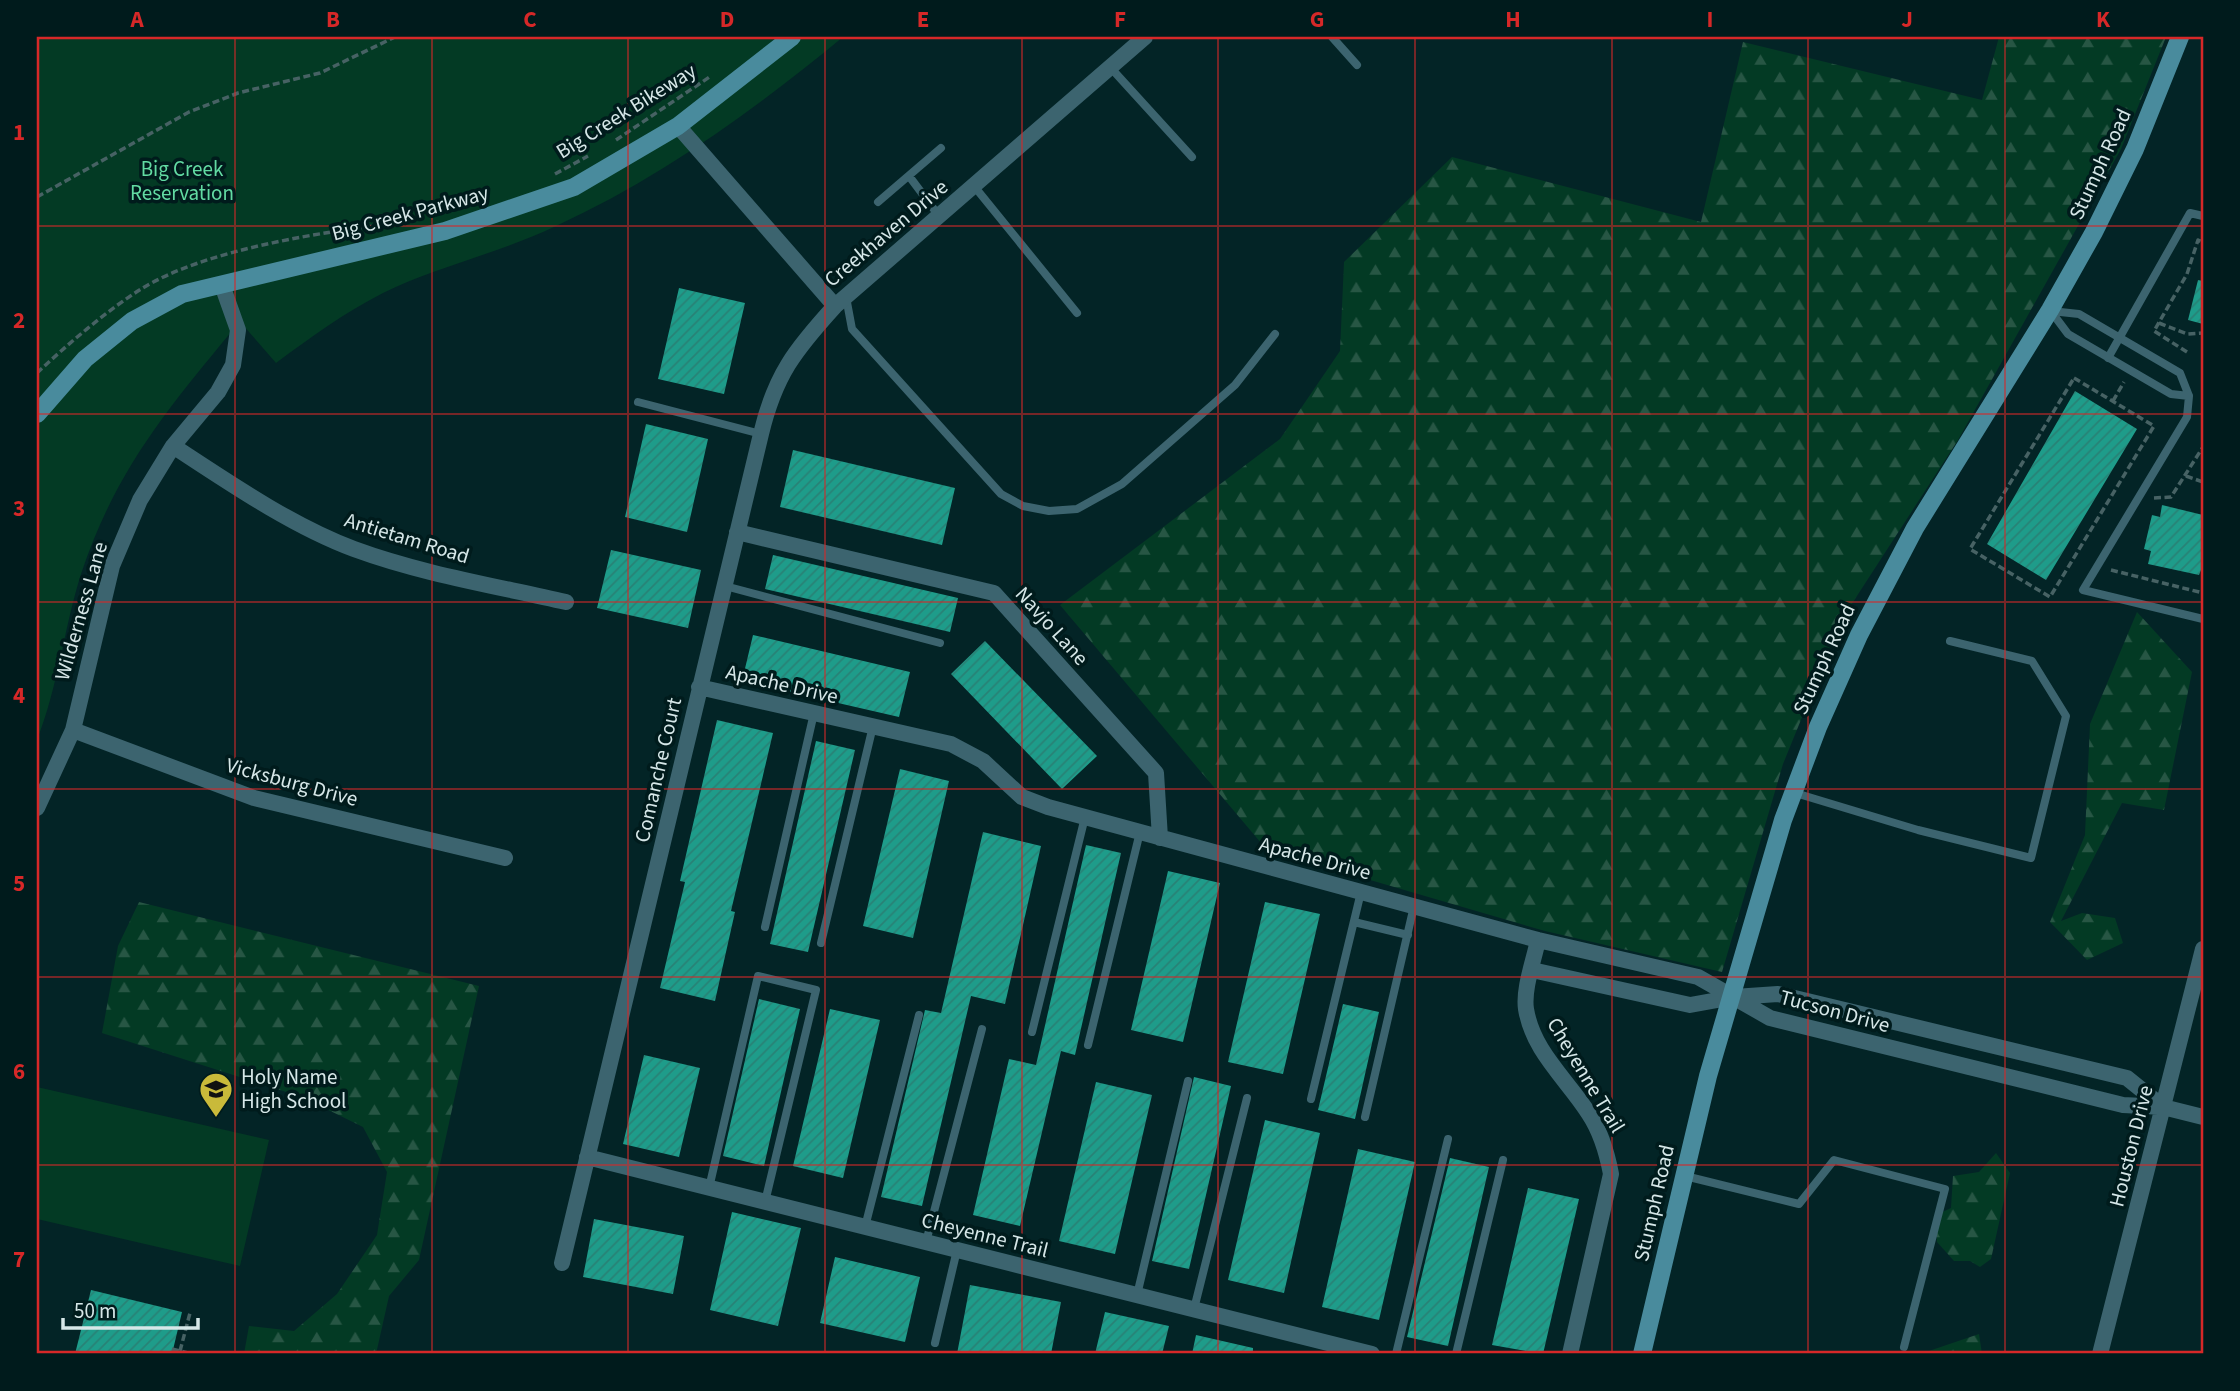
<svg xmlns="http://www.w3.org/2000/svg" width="2240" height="1391" font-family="'Source Sans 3',sans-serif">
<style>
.forest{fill:url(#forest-firs)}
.park{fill:#033a24}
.building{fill:url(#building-hatch)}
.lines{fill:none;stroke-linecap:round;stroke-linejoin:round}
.path{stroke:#476264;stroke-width:3.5;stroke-dasharray:7 3.5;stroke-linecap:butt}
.lane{stroke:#3c646f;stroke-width:8}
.street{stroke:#3c646f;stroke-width:16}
.secondary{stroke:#498b9d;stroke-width:18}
.grid{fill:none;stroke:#d62828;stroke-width:2;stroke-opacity:0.55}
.labels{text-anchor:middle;stroke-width:7;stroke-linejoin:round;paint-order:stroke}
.street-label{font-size:21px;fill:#d6e7e8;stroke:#001b1c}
.park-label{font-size:21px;fill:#62dba3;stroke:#001b1c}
.poi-label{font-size:21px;fill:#d6e7e8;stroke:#001b1c;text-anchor:start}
.neatline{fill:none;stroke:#d62828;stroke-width:2.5}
.grid-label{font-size:23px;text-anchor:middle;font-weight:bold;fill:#d62828}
</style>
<defs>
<pattern id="forest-firs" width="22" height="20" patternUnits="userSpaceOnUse" patternTransform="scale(1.75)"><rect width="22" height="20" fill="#033a24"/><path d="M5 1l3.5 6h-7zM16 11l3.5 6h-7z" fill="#275644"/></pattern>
<pattern id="building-hatch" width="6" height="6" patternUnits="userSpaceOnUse" patternTransform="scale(1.75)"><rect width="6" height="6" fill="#1e9c8a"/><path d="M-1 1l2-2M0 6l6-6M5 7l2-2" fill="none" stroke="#288276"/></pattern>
</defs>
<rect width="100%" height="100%" fill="#032426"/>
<path class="forest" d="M1999 37H2166L2121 149 1958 440 1842 619 1783 764 1722 972 1545 931 1267 850 1060 605 1280 439 1340 351 1344 262 1452 157 1701 222 1743 42 1982 100Z
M2137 612 2192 672 2164 810 2122 803 2061 921 2082 913 2115 918 2123 943 2087 960 2050 922 2085 835 2090 724Z
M139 902 479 986 419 1260 389 1296 376 1354H244L249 1326 294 1331 337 1294 377 1235 387 1172 363 1127 302 1097 102 1033 118 946Z
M1996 1153 2010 1173 1991 1259 1980 1267 1970 1261H1954L1937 1242 1934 1216 1951 1208 1953 1176 1979 1172Z
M1979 1334 1982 1354H1920Z"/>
<path class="park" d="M37 37H843C753 111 662 177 556 226 500 253 438 266 383 293 344 313 311 337 276 363L236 317 232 331C165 412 115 472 81 574 64 628 58 687 37 740Z
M37 1087 269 1140 240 1266 37 1219Z"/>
<path class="building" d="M2198 280 2203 281V324L2188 320Z
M679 288 745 303 724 394 658 379Z
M2075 391 2137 429 2046 580 1987 544Z
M646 424 708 439 687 532 625 517Z
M793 450 955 488 942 545 780 507Z
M2162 505 2203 515V565L2199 575 2148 564 2151 551 2144 549 2152 515 2160 517Z
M611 550 701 570 688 628 597 608Z
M773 555 958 598 950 632 765 589Z
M753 635 910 672 899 717 742 681Z
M985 641 1097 756 1062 789 951 674Z
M717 720 773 733 731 911 735 912 715 1001 660 988 685 882 680 881Z
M816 741 855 750 808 952 770 944Z
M900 769 949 781 913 938 863 926Z
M983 832 1041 846 1005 1004 971 996 922 1206 881 1197 925 1010 941 1013Z
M1086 845 1121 853 1075 1055 1061 1051 1020 1226 973 1215 1009 1059 1036 1065Z
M1168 871 1220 883 1183 1042 1131 1030Z
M1265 902 1320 914 1283 1074 1228 1062Z
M759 999 800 1009 764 1166 723 1156Z
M1343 1004 1379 1012 1355 1119 1318 1110Z
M830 1009 880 1020 843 1178 793 1166Z
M644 1055 700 1068 679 1157 623 1144Z
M1194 1077 1231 1086 1189 1269 1152 1261Z
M1096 1082 1152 1095 1115 1254 1059 1241Z
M1265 1120 1320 1133 1284 1293 1228 1280Z
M1358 1149 1415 1162 1379 1320 1322 1307Z
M1450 1158 1489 1167 1448 1346 1407 1337Z
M1528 1188 1579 1199 1543 1354 1492 1345Z
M732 1212 801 1228 778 1326 710 1310Z
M594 1219 684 1236 673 1294 583 1277Z
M835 1257 920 1277 905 1342 820 1323Z
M970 1285 1061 1302 1051 1354H957Z
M91 1290 182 1312 172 1354H75Z
M1105 1312 1169 1326 1162 1354H1095Z
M1196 1335 1253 1348V1354H1192Z"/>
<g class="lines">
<path class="path" d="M616 140 711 76
M555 174 588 156
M37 197 189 112 238 93 320 73 395 37
M2159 323 2187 334 2203 333
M2187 352 2154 331 2187 274 2198 240 2203 242
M37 373C68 344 105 312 141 289 206 249 322 232 398 223
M2074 378 2154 426 2050 597 1970 549Z
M2113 401 2124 382
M2186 476 2203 482
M2154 498 2171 497 2203 447
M2111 570 2203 593
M172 1349 192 1354
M180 1351 190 1313"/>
<path class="lane" d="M1332 37 1357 65
M1110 67 1192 157
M909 176 939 216
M974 186 1077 313
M878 202 941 148
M846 297 852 329 1001 494 1023 506 1049 511 1077 509 1122 484 1235 385 1275 334
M2050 310 2068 334 2171 394 2189 396
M2051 311 2079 314 2180 373 2189 396 2187 417 2083 590 2203 619
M2108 358 2190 213 2203 216
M638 402 761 434
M725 586 940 643
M1792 792 1918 830 2031 858 2066 716 2032 661 1950 641
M1354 922 1408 935
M765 927 814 713
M821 943 873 726
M1032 1032 1085 817
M1088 1045 1140 832
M1311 1099 1361 892
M1365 1117 1414 906
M1685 1176 1799 1204 1834 1160 1945 1189 1904 1347
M709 1188 758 976 816 990 765 1202
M865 1227 919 1015
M926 1242 982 1029
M1137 1295 1188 1081
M1194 1309 1247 1098
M935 1343 957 1250
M1396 1354 1448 1139
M1456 1354 1503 1160"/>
<path class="street" d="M678 126 835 306
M173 446C228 482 292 526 354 549 422 574 496 586 566 602
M737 532 994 593 1156 773 1160 838
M699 687 951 744 983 761 1022 797 1048 807 1538 940 1698 977 1770 1018 2123 1105 2163 1107 2203 1117
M73 730 254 798 505 858
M37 808 73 730 112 566 140 500 173 446 218 392 233 365 238 330 222 285
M1538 940C1534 960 1523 989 1526 1009 1533 1052 1567 1079 1589 1114 1601 1132 1607 1153 1611 1174L1570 1354
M1532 970 1690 1005 1734 997 1778 994 2127 1078 2163 1107
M587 1157 1372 1354
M562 1263 761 434C775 375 795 350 835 306L1145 37
M2100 1354 2203 949"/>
<path class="secondary" d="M37 414 85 359 132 321 182 294 445 231 574 187 678 126 792 37
M1642 1354 1708 1076 1783 820 1818 727 1859 635 1915 528 2050 310 2094 232 2135 149 2180 37"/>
</g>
<path class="grid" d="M235 37V1354M432 37V1354M628 37V1354M825 37V1354M1022 37V1354M1218 37V1354M1415 37V1354M1612 37V1354M1808 37V1354M2005 37V1354M37 226H2203M37 414H2203M37 602H2203M37 789H2203M37 977H2203M37 1165H2203"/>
<defs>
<symbol id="school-pin" viewBox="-11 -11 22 30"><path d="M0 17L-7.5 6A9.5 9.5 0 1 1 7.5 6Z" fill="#c9ba3a" stroke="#001b1c"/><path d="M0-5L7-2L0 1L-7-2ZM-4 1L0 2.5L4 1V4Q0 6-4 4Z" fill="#111"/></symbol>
</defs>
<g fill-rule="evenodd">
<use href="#school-pin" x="197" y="1070" width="38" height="52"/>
</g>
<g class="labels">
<g class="street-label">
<text transform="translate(626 111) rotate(-32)" y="7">Big Creek Bikeway</text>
<text transform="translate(2100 164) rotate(-65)" y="7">Stumph Road</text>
<text transform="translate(410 213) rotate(-15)" y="7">Big Creek Parkway</text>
<text transform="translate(886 233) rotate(-40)" y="7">Creekhaven Drive</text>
<text transform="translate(407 538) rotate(17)" y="7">Antietam Road</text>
<text transform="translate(81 611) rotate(-74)" y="7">Wilderness Lane</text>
<text transform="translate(1052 626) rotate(48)" y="7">Navjo Lane</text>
<text transform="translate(1824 659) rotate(-65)" y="7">Stumph Road</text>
<text transform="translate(782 684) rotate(13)" y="7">Apache Drive</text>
<text transform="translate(658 770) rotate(-77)" y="7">Comanche Court</text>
<text transform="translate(292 782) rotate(15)" y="7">Vicksburg Drive</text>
<text transform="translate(1315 858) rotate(15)" y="7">Apache Drive</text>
<text transform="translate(1835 1011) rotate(15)" y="7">Tucson Drive</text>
<text transform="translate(1586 1075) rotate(59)" y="7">Cheyenne Trail</text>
<text transform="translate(2131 1146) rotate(-76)" y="7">Houston Drive</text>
<text transform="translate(1654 1203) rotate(-77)" y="7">Stumph Road</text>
<text transform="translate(985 1235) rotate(14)" y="7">Cheyenne Trail</text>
</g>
<g class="park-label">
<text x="182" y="176">Big Creek<tspan x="182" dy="24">Reservation</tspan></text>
</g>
<g class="poi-label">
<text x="241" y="1084">Holy Name<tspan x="241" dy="24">High School</tspan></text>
</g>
</g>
<rect width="2240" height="1391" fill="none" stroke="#001b1c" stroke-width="77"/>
<path d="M63 1318v10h135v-10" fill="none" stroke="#d6e7e8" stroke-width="3.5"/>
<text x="74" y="1318" font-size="21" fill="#d6e7e8" stroke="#001b1c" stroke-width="5" paint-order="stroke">50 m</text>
<rect x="38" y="38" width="2164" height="1314" class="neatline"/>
<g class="grid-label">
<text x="137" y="27">A</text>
<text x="333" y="27">B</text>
<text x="530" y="27">C</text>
<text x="727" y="27">D</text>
<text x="923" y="27">E</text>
<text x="1120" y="27">F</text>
<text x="1317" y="27">G</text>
<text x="1513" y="27">H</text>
<text x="1710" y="27">I</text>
<text x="1907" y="27">J</text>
<text x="2103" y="27">K</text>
<text x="19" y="140">1</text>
<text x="19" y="328">2</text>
<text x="19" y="516">3</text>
<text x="19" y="703">4</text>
<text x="19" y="891">5</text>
<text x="19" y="1079">6</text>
<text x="19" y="1267">7</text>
</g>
</svg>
